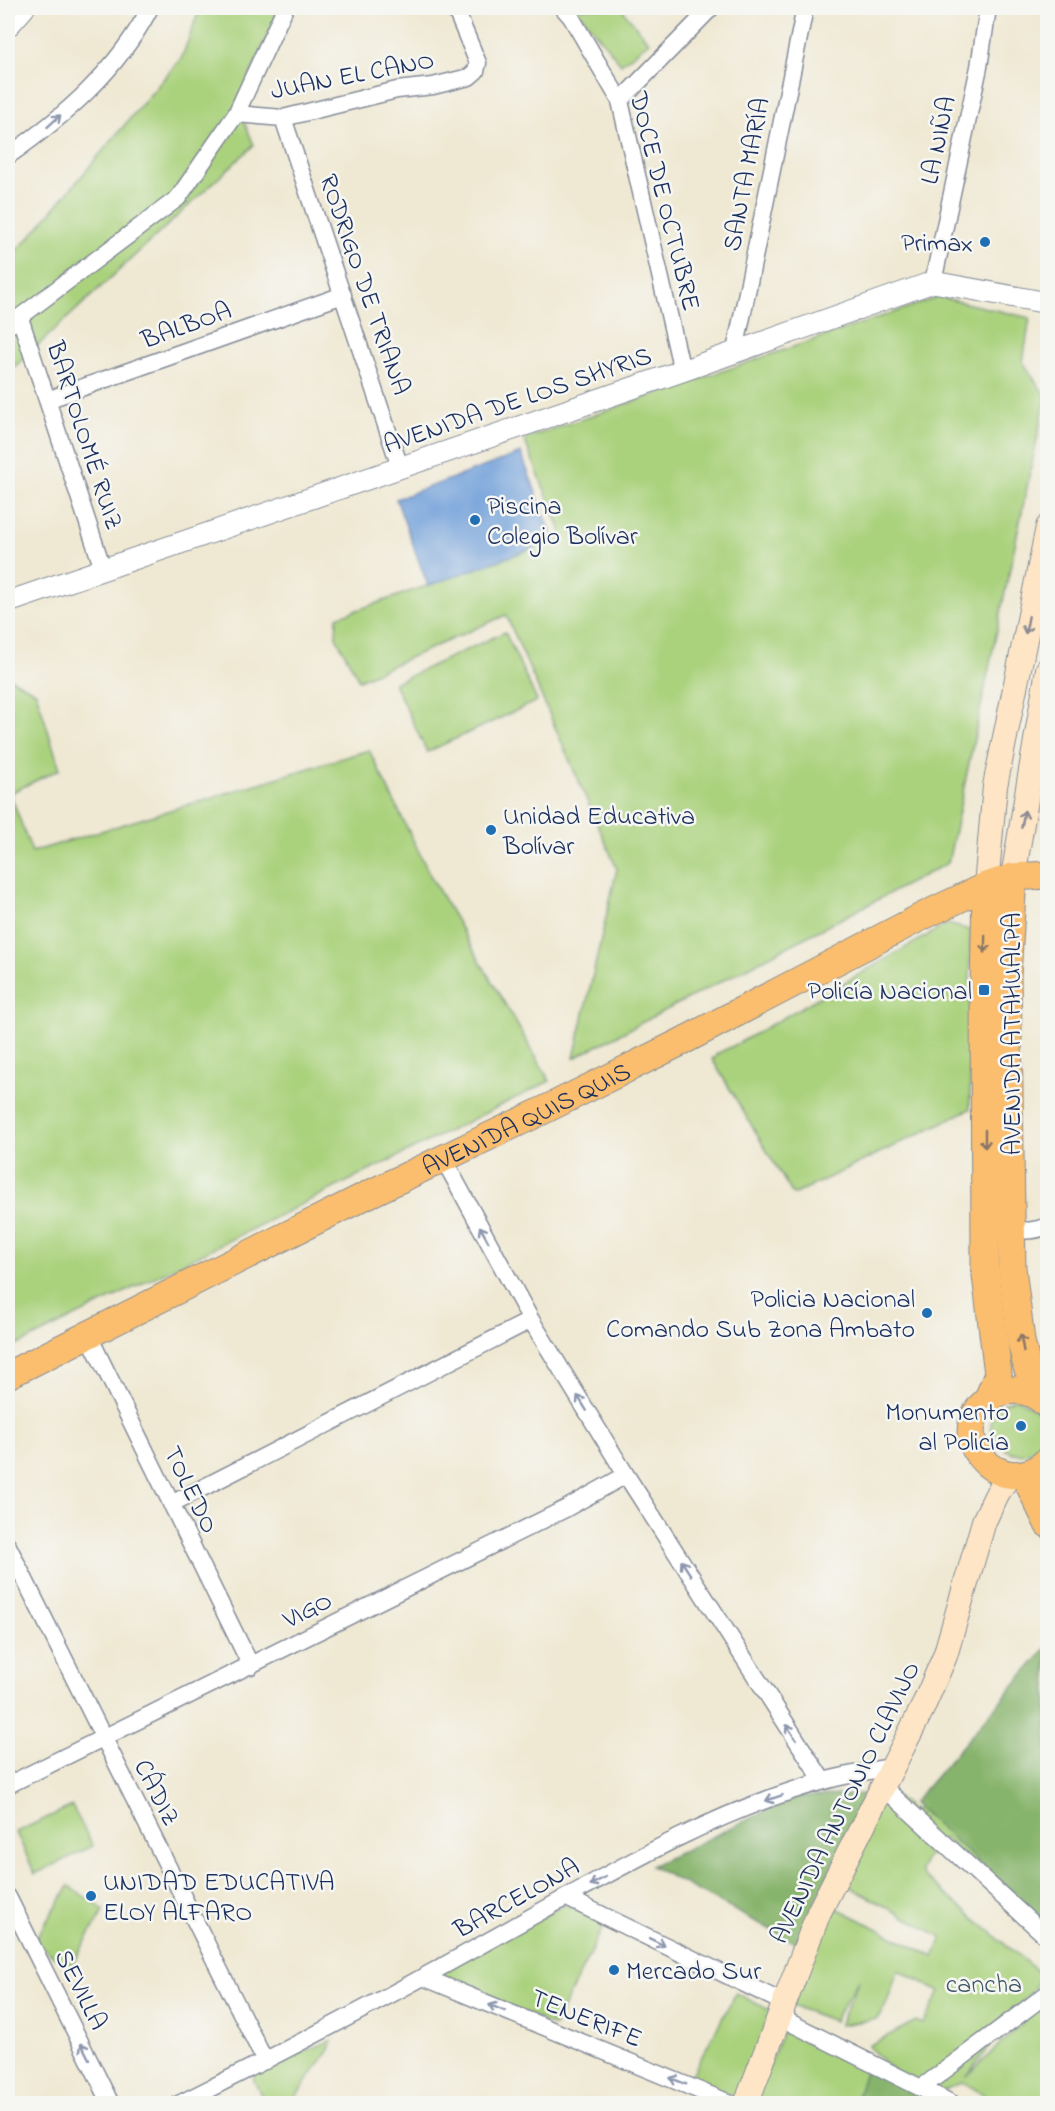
<svg xmlns="http://www.w3.org/2000/svg" width="1055" height="2111" font-family="'Indie Flower',sans-serif">
<style>
.green{fill:#aad27d;stroke:#62806e;stroke-width:1.5}
.forest{fill:#87b46c;stroke:#517265;stroke-width:1.5}
.water{fill:#6f9fd9;stroke:#45679c;stroke-width:1.5}
.lines{fill:none;stroke-linecap:round;stroke-linejoin:round}
.minor-casing{stroke:#858c98;stroke-width:19}
.tertiary-casing{stroke:#858c98;stroke-width:23}
.secondary-casing{stroke:#858c98;stroke-width:26}
.primary-casing{stroke:#858c98;stroke-width:29}
.minor{stroke:#fff;stroke-width:16}
.tertiary{stroke:#fff;stroke-width:21}
.secondary{stroke:#fde5c5;stroke-width:24}
.primary{stroke:#fabe6e;stroke-width:27}
.oneway{stroke:#8d97ae}
.oneway2{stroke:#8c8a92}
.oneway3{stroke:#8a7666}
.poi-dot{fill:#1f6fb2;stroke:#f6f6f2;stroke-width:2}
.labels{text-anchor:middle;stroke-width:5;stroke-linejoin:round;paint-order:stroke}
.street-label{font-size:26px;fill:#1b2f5e;stroke:#f6f6f2}
.poi-label{font-size:26px;fill:#1b2f5e;stroke:#f6f6f2;text-anchor:end}
.park-label{font-size:26px;fill:#3f5866;stroke:#f6f6f2}
</style>
<rect width="100%" height="100%" fill="#f6f6f2"/>
<filter id="ink" filterUnits="userSpaceOnUse"><feTurbulence type="fractalNoise" baseFrequency=".0167" numOctaves="2"/><feDisplacementMap in="SourceGraphic" scale="12" xChannelSelector="R" yChannelSelector="G"/><feConvolveMatrix kernelMatrix="1 2 1 2 8 2 1 2 1" color-interpolation-filters="sRGB"/></filter>
<filter id="wash" filterUnits="userSpaceOnUse"><feTurbulence type="fractalNoise" baseFrequency=".008" numOctaves="4" result="noise"/><feDisplacementMap in="SourceGraphic" scale="24" xChannelSelector="R" yChannelSelector="G"/><feGaussianBlur stdDeviation="1.35" result="paint"/><feColorMatrix in="noise" values="0 0 0 0 0 0 0 0 0 0 0 0 0 0 0 0 0 1.4 0 .05"/><feComposite in="paint" operator="in"/></filter>
<g filter="url(#wash)">
<rect width="100%" height="100%" fill="#efe8d2"/>
<path class="green" d="M200 8H280L237 105 254 145 8 373V258L30 237 182 57Z
M580 8H621L649 42 621 64 577 10Z
M939 297 1030 318 1023 362 1046 397 948 863 574 1058 617 869 506 615 359 680 336 637 337 617 564 538 524 439Z
M505 632 537 701 427 752 394 683Z
M8 677 36 692 60 769 10 793 32 852 369 750 432 879 550 1081 8 1350Z
M947 924 970 930V1109L793 1195 712 1059 717 1056 716 1054 739 1043Z
M1016 1398 1045 1415C1048 1427 1048 1438 1039 1446 1012 1471 974 1430 999 1407 1003 1403 1010 1401 1016 1398Z
M1047 1666V1929L943 1838 924 1862 921 1871 924 1876 1043 1976 966 2077 1026 2019 1047 2003V2103H998L963 2082 934 2094 952 2103 754 2104 787 2021 896 2074 868 2046 916 2021 923 2024 940 1991 898 1970 886 2005 877 2019 839 2025 859 1979 834 2021 784 2003 827 1903 934 1957 942 1937 837 1880 882 1786 914 1811Z
M72 1806 93 1846 35 1874 16 1832Z
M69 1886 104 1910 70 1968 34 1941Z
M566 1904 605 1923 554 2026 433 1976Z
M736 1993 783 2017 741 2101 689 2080Z
M332 2040 329 2050 291 2103H265L254 2081V2073Z"/>
<path class="forest" d="M1047 1647V1924L913 1803Z
M867 1794 796 1943 651 1866 795 1797Z
M866 2068 939 2104H855Z"/>
<path class="water" d="M521 453 554 540 428 586 396 499Z"/>
</g>
<g filter="url(#ink)">
<g class="lines">
<defs>
<path id="minor" d="M563 8 571 17 620 101 682 371
M620 101 711 8
M236 114 283 118 397 90 433 86 469 77 476 71 478 63 455 8
M283 118 400 467
M8 156C65 116 117 71 150 8
M933 282 979 67 988 8
M20 318 103 569
M8 326 178 198 236 114 285 8
M735 351 805 8
M47 400 343 295
M443 1158 531 1320 626 1475 823 1781
M1011 1228C1025 1232 1034 1231 1048 1226
M88 1334 251 1666
M171 1504 531 1320
M8 1546 265 2061
M8 1785 565 1509 626 1475
M882 1786 1048 1938
M8 1897 111 2104
M567 1898 784 2003 787 2021 953 2104
M423 1977 732 2104
M921 2088 1048 1993
M179 2104C281 2053 381 2001 481 1945 590 1885 703 1814 824 1781 846 1775 869 1771 891 1767"/>
<path id="tertiary" d="M8 26 24 8
M8 602 682 371 933 282 1048 303"/>
<path id="secondary" d="M1013 877 1048 669
M986 886 995 786 1048 527
M746 2104 819 1912 922 1709 945 1656 984 1521 997 1494 1009 1475"/>
<g id="primary">
<path d="M1013 877 1007 976 1012 1268 1021 1341 1027 1367 1041 1398"/>
<path d="M986 886 984 990 985 1267 998 1374 988 1399"/>
<path id="s1" d="M8 1375 365 1196 542 1111 681 1042 923 916 986 886 1013 877 1048 875"/>
<path d="M1047 1405C1036 1393 1022 1388 1006 1391 996 1393 989 1398 982 1405 946 1445 1008 1502 1048 1460"/>
<path d="M1024 1474 1048 1524"/>
</g>
</defs>
<use href="#minor" class="minor-casing"/>
<use href="#tertiary" class="tertiary-casing"/>
<use href="#secondary" class="secondary-casing"/>
<use href="#primary" class="primary-casing"/>
<use href="#minor" class="minor"/>
<use href="#tertiary" class="tertiary"/>
<use href="#secondary" class="secondary"/>
<use href="#primary" class="primary"/>
</g>
<defs><path id="oneway-shaft" d="M-6 0H5M1.5-3L5.5 0L1.5 3" fill="none" stroke-width="1.6" stroke-linecap="round" stroke-linejoin="round" transform="scale(1.5)"/></defs>
<g class="oneway">
<use href="#oneway-shaft" transform="translate(54 121) rotate(-42)"/>
<use href="#oneway-shaft" transform="translate(484 1234) rotate(-119)"/>
<use href="#oneway-shaft" transform="translate(582 1403) rotate(-122)"/>
<use href="#oneway-shaft" transform="translate(686 1568) rotate(-123)"/>
<use href="#oneway-shaft" transform="translate(791 1732) rotate(-123)"/>
<use href="#oneway-shaft" transform="translate(774 1798) rotate(161)"/>
<use href="#oneway-shaft" transform="translate(598 1881) rotate(152)"/>
<use href="#oneway-shaft" transform="translate(657 1942) rotate(26)"/>
<use href="#oneway-shaft" transform="translate(497 2008) rotate(-158)"/>
<use href="#oneway-shaft" transform="translate(85 2051) rotate(-117)"/>
<use href="#oneway-shaft" transform="translate(678 2081) rotate(-158)"/>
</g>
<g class="oneway2">
<use href="#oneway-shaft" transform="translate(1027 625) rotate(101)"/>
<use href="#oneway-shaft" transform="translate(1023 819) rotate(-80)"/>
</g>
<g class="oneway3">
<use href="#oneway-shaft" transform="translate(985 944) rotate(91)"/>
<use href="#oneway-shaft" transform="translate(985 1139) rotate(90)"/>
<use href="#oneway-shaft" transform="translate(1022 1343) rotate(-100)"/>
</g>
</g>
<g class="poi-dot">
<circle cx="985" cy="242" r="6"/>
<circle cx="475" cy="520" r="6"/>
<circle cx="491" cy="830" r="6"/>
<rect x="978" y="984" width="12" height="12" rx="3"/>
<circle cx="927" cy="1313" r="6"/>
<circle cx="1021" cy="1426" r="6"/>
<circle cx="91" cy="1896" r="6"/>
<circle cx="614" cy="1970" r="6"/>
</g>
<g class="labels">
<g class="street-label">
<text transform="translate(352 74) rotate(-11)" y="9">JUAN EL CANO</text>
<text transform="translate(937 140) rotate(-78)" y="9">LA NIÑA</text>
<text transform="translate(745 174) rotate(-79)" y="9">SANTA MARÍA</text>
<text transform="translate(666 201) rotate(76)" y="9">DOCE DE OCTUBRE</text>
<text transform="translate(366 284) rotate(71)" y="9">RODRIGO DE TRIANA</text>
<text transform="translate(186 324) rotate(-20)" y="9">BALBOA</text>
<text transform="translate(517 399) rotate(-19)" y="9">AVENIDA DE LOS SHYRIS</text>
<text transform="translate(86 435) rotate(72)" y="9">BARTOLOMÉ RUIZ</text>
<text transform="translate(1011 1034) rotate(-90)" y="9">AVENIDA ATAHUALPA</text>
<text dy="9" stroke="none"><textPath href="#s1" startOffset="578">AVENIDA QUIS QUIS</textPath></text>
<text transform="translate(192 1489) rotate(64)" y="9">TOLEDO</text>
<text transform="translate(307 1609) rotate(-27)" y="9">VIGO</text>
<text transform="translate(158 1792) rotate(63)" y="9">CÁDIZ</text>
<text transform="translate(844 1802) rotate(-64)" y="9">AVENIDA ANTONIO CLAVIJO</text>
<text transform="translate(516 1897) rotate(-29)" y="9">BARCELONA</text>
<text transform="translate(82 1989) rotate(63)" y="9">SEVILLA</text>
<text transform="translate(587 2017) rotate(22)" y="9">TENERIFE</text>
</g>
<g class="poi-label">
<text x="973" y="251">Primax</text>
<text x="487" y="514" text-anchor="start">Piscina<tspan x="487" dy="30">Colegio Bolívar</tspan></text>
<text x="503" y="824" text-anchor="start">Unidad Educativa<tspan x="503" dy="30">Bolívar</tspan></text>
<text x="972" y="999">Policía Nacional</text>
<text x="915" y="1307">Policia Nacional<tspan x="915" dy="30">Comando Sub Zona Ambato</tspan></text>
<text x="1009" y="1420">Monumento<tspan x="1009" dy="30">al Policía</tspan></text>
<text x="103" y="1890" text-anchor="start">UNIDAD EDUCATIVA<tspan x="103" dy="30">ELOY ALFARO</tspan></text>
<text x="626" y="1979" text-anchor="start">Mercado Sur</text>
</g>
<g class="park-label">
<text x="984" y="1992">cancha</text>
</g>
</g>
<rect width="1055" height="2111" fill="none" stroke="#f6f6f2" stroke-width="30"/>
</svg>
